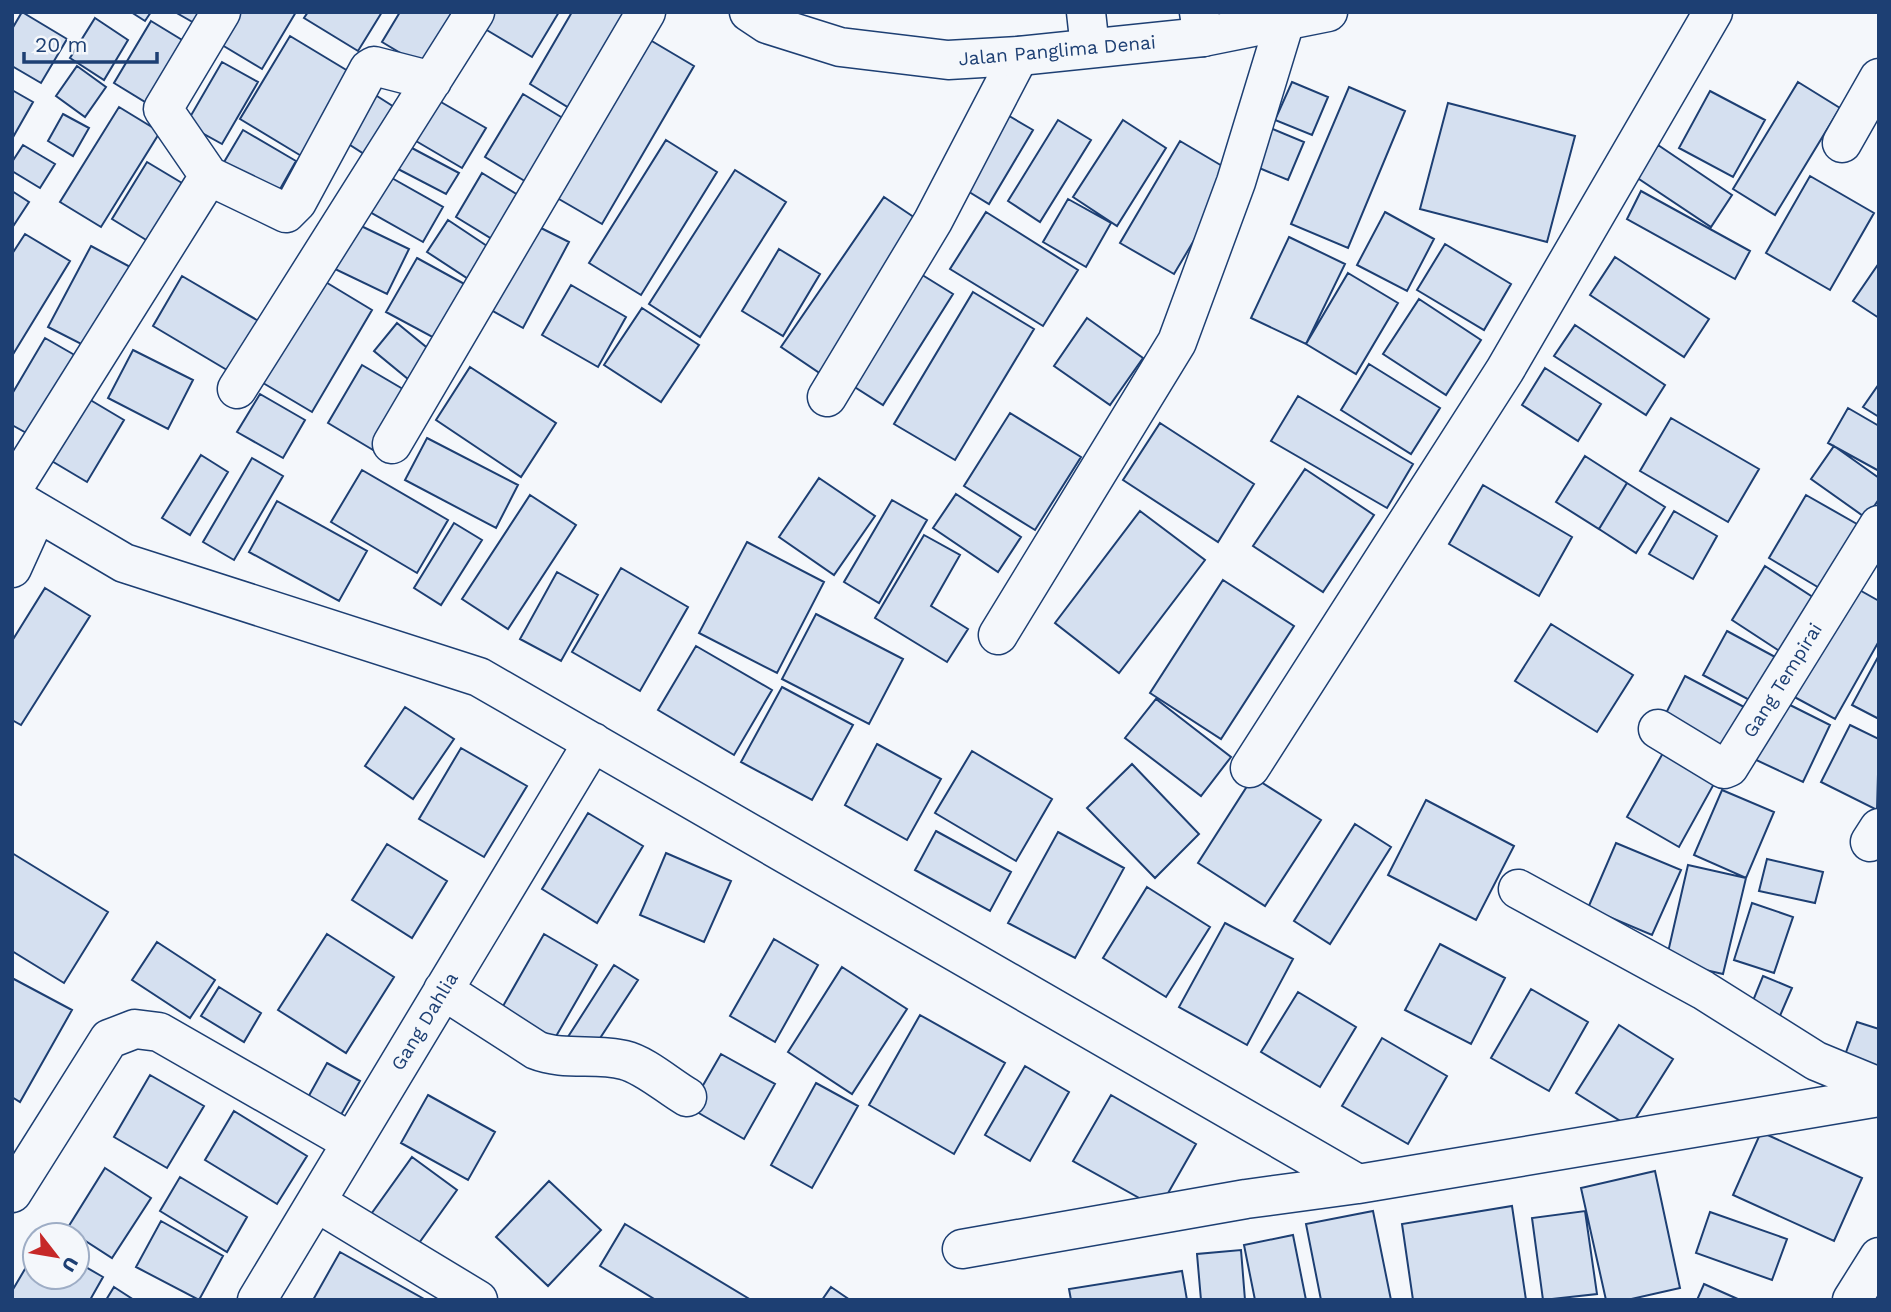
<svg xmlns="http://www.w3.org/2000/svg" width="1891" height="1312" font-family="'Work Sans',sans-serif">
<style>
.building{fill:#d5e0f0;stroke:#1d3f73;stroke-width:2}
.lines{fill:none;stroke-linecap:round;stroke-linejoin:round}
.street-casing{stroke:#1d3f73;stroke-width:41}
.primary-casing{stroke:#1d3f73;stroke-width:41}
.street{stroke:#f4f7fb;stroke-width:38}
.primary{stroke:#f4f7fb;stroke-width:38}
.labels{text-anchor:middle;stroke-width:5;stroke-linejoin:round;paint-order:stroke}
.street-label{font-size:19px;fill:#1d3f73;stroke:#f4f7fb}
</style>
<rect width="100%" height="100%" fill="#f4f7fb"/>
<path class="building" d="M22 12 67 39 41 83 12 66V29Z
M131 12H151L145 21Z
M175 12H203L196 24Z
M241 12H296L262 69 222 45Z
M308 12H382L358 51 304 18Z
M400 12H456L424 67 382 42Z
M495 12H559L532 57 485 29Z
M572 12H623L635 19 579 114 530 84Z
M95 18 128 40 104 80 70 58Z
M151 21 192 46 155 108 114 83Z
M290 36 353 74 303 157 240 119Z
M645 37 694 66 602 224 552 195Z
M222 62 258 82 222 144 186 124Z
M77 66 106 87 85 117 56 96Z
M1292 82 1328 97 1312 135 1275 120Z
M1798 82 1840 108 1775 215 1733 189Z
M1349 87 1405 111 1348 248 1291 224Z
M366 89 402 112 372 159 336 136Z
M12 90 33 102 12 139Z
M1710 91 1765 120 1733 177 1679 148Z
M427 94 486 128 462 168 404 134Z
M523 94 566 120 528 183 485 157Z
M1448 103 1575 136 1547 242 1420 209Z
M119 107 160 132 101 227 60 202Z
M1004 113 1033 130 989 204 961 187Z
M63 114 89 128 73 156 48 141Z
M1058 120 1091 140 1040 222 1008 201Z
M1123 120 1166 148 1117 226 1073 197Z
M1268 127 1304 142 1288 180 1252 165Z
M243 130 296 161 271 205 217 174Z
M666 140 717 172 641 295 589 263Z
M1180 141 1234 173 1174 274 1120 243Z
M23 145 55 164 40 188 12 171V162Z
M1658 145 1732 195 1711 227 1636 177Z
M410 147 459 173 446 194 398 169Z
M147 162 192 189 156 246 112 219Z
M735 170 786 202 700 337 649 304Z
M482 173 523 198 497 242 456 217Z
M1810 176 1874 213 1830 290 1766 253Z
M390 177 443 207 423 242 370 212Z
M12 191 29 202 12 228Z
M1641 191 1750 251 1735 279 1627 219Z
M884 197 927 226 824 376 781 347Z
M1068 199 1111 223 1086 267 1043 242Z
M986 212 1078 270 1043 326 950 269Z
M1385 212 1434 239 1407 291 1357 265Z
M448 220 493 250 473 282 427 252Z
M529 222 569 242 523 328 484 306Z
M357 224 409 249 387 294 335 269Z
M25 234 70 261 12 356V254Z
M1289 237 1345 264 1306 344 1251 318Z
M1445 244 1511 284 1484 330 1417 290Z
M91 246 134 269 91 349 48 327Z
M779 249 820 274 783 336 742 311Z
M1615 257 1709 319 1684 357 1590 295Z
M417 258 468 286 438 340 386 312Z
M1879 263V318L1853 301Z
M911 268 953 294 883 405 842 379Z
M1348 273 1398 303 1356 374 1306 344Z
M182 276 267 326 237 376 153 326Z
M319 278 372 310 312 412 258 380Z
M571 285 626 317 598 367 542 335Z
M973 292 1034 329 955 460 894 424Z
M1419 299 1481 340 1446 395 1383 354Z
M642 308 699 345 661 402 604 365Z
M1087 318 1143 358 1110 405 1054 366Z
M397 323 431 351 408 379 374 351Z
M1575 325 1665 385 1646 415 1554 356Z
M45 338 85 361 39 440 12 425V394Z
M133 350 193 380 168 429 108 398Z
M1369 364 1440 408 1411 454 1341 410Z
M362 365 408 392 373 450 328 423Z
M470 367 556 423 521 477 436 420Z
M1545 368 1601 404 1578 441 1522 405Z
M1879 384V417L1863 407Z
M260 394 305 420 283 458 237 432Z
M1298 396 1413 464 1387 508 1271 441Z
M87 398 124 420 87 482 50 460Z
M1848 408 1879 426V471L1828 443Z
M1010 413 1081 457 1035 530 964 486Z
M1671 418 1759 469 1728 522 1640 471Z
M1160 423 1254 484 1218 542 1123 480Z
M427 438 518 485 496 528 405 480Z
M1834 446 1879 478V499L1866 518 1811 479Z
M201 455 228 472 190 535 162 518Z
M1585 456 1627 483 1599 529 1556 502Z
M252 458 283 476 234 560 203 542Z
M1305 469 1374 515 1323 592 1253 546Z
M362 470 448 520 417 573 331 522Z
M819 478 875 516 834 575 779 537Z
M1627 483 1665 507 1636 553 1599 529Z
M1483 485 1572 537 1539 596 1449 544Z
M956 494 1021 537 998 572 933 528Z
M530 495 576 525 508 629 462 599Z
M1806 495 1864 528 1826 592 1769 558Z
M892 500 927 520 879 603 844 582Z
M277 501 367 551 339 601 249 552Z
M1140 511 1205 560 1119 673 1055 623Z
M1674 511 1717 536 1693 579 1649 554Z
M454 523 482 540 441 605 414 588Z
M924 535 960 555 931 606 968 629 947 662 875 618Z
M747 542 824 582 777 673 699 633Z
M1765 566 1822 603 1787 656 1732 620Z
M621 568 688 607 640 691 572 652Z
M557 572 598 595 561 661 520 639Z
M1223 580 1294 626 1221 739 1150 693Z
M1847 583 1879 601V641L1835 719 1787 693Z
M45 588 90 616 21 725 12 720V641Z
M816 614 903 659 869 724 782 679Z
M1551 624 1633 675 1597 732 1515 681Z
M1727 631 1777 658 1753 702 1703 675Z
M696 646 772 690 734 755 658 710Z
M1878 657H1879V719L1852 705Z
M1685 676 1746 708 1723 752 1662 721Z
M782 687 853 725 812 800 741 762Z
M1156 699 1231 757 1201 796 1125 738Z
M1780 700 1830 725 1803 782 1752 758Z
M405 707 454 739 413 799 365 766Z
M1850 725 1879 739 1877 810 1821 782Z
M877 744 941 779 907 840 845 805Z
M461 748 527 786 484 857 419 819Z
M972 751 1052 799 1016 861 935 813Z
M1663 753 1715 782 1679 847 1627 817Z
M1132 764 1199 834 1155 878 1087 808Z
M1253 777 1321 820 1265 906 1198 863Z
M1722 790 1774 812 1746 878 1694 855Z
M1426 800 1514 846 1476 920 1388 875Z
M588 813 643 846 597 923 542 889Z
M1355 824 1391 847 1330 944 1294 921Z
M936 831 1011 872 990 911 915 870Z
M1058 832 1124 868 1075 958 1008 923Z
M1616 843 1681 870 1652 935 1588 908Z
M387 844 447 881 412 938 352 900Z
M12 853 108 912 64 983 12 951Z
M666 853 731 881 704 942 640 915Z
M1767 859 1823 872 1815 903 1759 891Z
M1688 865 1746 878 1723 974 1666 961Z
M1147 887 1210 927 1166 997 1103 958Z
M1752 903 1793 917 1774 973 1734 960Z
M1225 923 1293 959 1247 1045 1179 1007Z
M327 934 394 977 346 1053 278 1010Z
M544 934 597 965 547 1052 494 1022Z
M774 939 818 965 775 1042 730 1016Z
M157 942 215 980 190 1018 132 980Z
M1440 944 1505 978 1471 1044 1405 1010Z
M614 965 638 980 589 1055 566 1040Z
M842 967 907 1009 852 1094 788 1052Z
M1763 976 1792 988 1776 1025 1748 1013Z
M12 978 72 1010 20 1102 12 1097Z
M219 987 261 1013 244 1042 201 1016Z
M1531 989 1588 1022 1549 1091 1491 1058Z
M1298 992 1356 1027 1320 1087 1261 1052Z
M920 1015 1005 1063 954 1154 869 1105Z
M1857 1022 1879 1029V1067L1845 1055Z
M1619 1025 1673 1059 1630 1127 1576 1093Z
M1382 1038 1447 1076 1408 1144 1342 1106Z
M721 1054 775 1084 744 1139 690 1108Z
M327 1063 360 1081 333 1129 301 1110Z
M1025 1066 1069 1092 1030 1161 985 1135Z
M150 1075 204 1106 167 1168 114 1137Z
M816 1083 858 1106 812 1188 771 1165Z
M428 1095 495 1132 468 1180 401 1143Z
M1111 1095 1196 1144 1159 1209 1073 1161Z
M234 1111 307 1156 277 1204 205 1160Z
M1761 1132 1862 1178 1834 1241 1733 1195Z
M412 1157 457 1190 409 1257 364 1224Z
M105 1168 151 1198 112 1258 67 1229Z
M1655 1171 1680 1288 1627 1300H1606L1581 1188Z
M180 1177 247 1217 227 1252 160 1211Z
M549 1181 601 1230 548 1286 496 1237Z
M1512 1206 1526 1300H1413L1402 1224Z
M1373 1211 1391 1300H1321L1306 1224Z
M1585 1211 1597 1294 1543 1300 1532 1218Z
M1710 1212 1787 1239 1772 1280 1696 1253Z
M161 1221 223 1256 199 1300 136 1267Z
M625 1224 751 1300H656L600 1266Z
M1293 1235 1306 1300H1255L1244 1245Z
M1241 1250 1245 1300H1201L1197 1254Z
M35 1252V1277H77V1262L103 1277 90 1300H12V1291Z
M340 1252 424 1299 423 1300H313Z
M1182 1271 1187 1300H1071L1069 1289Z
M1704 1284 1740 1300H1697Z
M114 1287 134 1300H106Z
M831 1287 850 1300H822Z"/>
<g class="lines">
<defs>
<path id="street" d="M1086 12 1090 48
M1199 12 1203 37
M1842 143 1879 78
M209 176 286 213 297 202 369 69 374 66 432 81
M237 389 475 12
M827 397 933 221 1019 56
M392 444 646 12
M12 490 209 176 163 109 221 12
M12 497 124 563 479 677 1358 1184 1879 1097
M12 568 37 513
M998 635 1177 342 1236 182 1286 18
M1658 729 1724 769 1729 767 1879 525
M1250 768 1505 370 1713 12
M1870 842 1879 828
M1518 889 1703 990 1816 1061 1879 1087
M443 990 536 1050C563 1061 596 1053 624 1060 645 1065 668 1086 687 1097
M12 1193 109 1039 135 1029 159 1032 351 1142
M316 1202 478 1300
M962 1249 1246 1199 1358 1184
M257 1300 593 742
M1852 1300 1879 1257"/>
<path id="primary" d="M749 12 767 24 840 47 948 60 1019 56 1203 37 1328 12"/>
</defs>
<use href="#street" class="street-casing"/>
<use href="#primary" class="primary-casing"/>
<use href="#street" class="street"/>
<use href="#primary" class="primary"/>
</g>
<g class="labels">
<g class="street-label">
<text transform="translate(1057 50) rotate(-5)" y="7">Jalan Panglima Denai</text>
<text transform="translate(1782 680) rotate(-58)" y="7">Gang Tempirai</text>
<text transform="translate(424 1021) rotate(-59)" y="7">Gang Dahlia</text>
</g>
</g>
<rect width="1891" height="1312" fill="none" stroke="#1d3f73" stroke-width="28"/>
<g transform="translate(56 1256) rotate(121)"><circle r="33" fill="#f4f7fb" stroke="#9eadc5" stroke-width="2"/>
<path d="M0-5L12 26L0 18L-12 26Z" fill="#c62828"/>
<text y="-10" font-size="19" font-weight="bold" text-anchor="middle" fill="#1d3f73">U</text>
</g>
<path d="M24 52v10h133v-10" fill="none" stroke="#1d3f73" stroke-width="3.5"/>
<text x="35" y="52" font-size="21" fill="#1d3f73" stroke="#f4f7fb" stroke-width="5" paint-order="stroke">20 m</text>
</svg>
